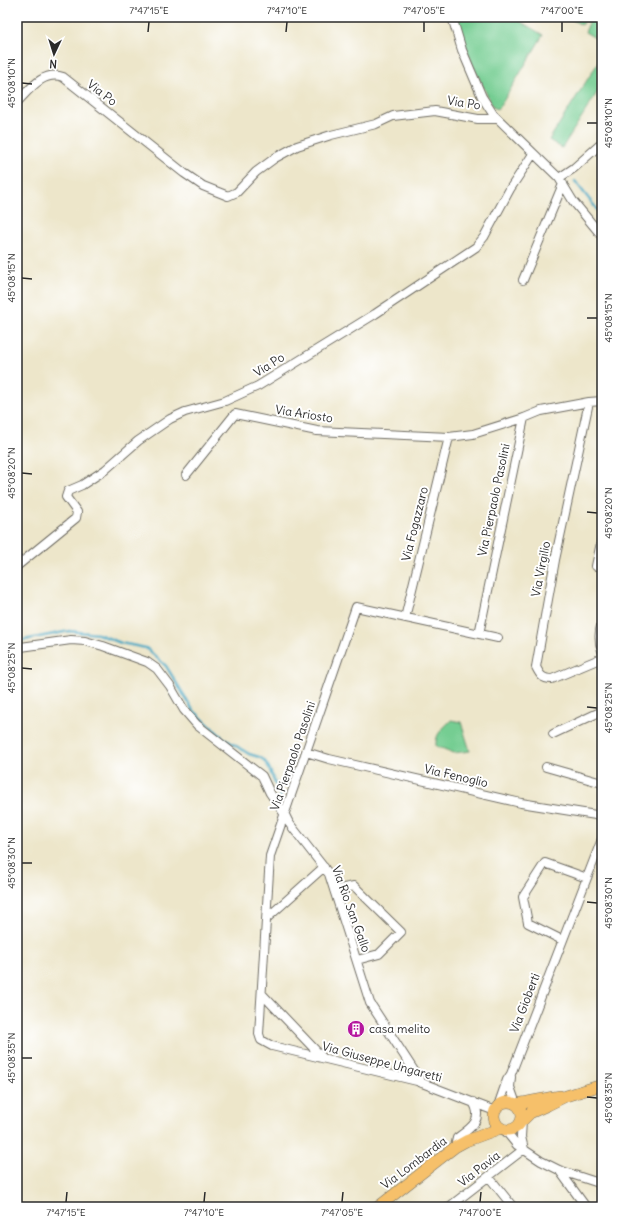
<svg xmlns="http://www.w3.org/2000/svg" width="619" height="1224" font-family="Delius,sans-serif">
<style>
.green{fill:#75cd92;stroke:#507c5e}
.lines{fill:none;stroke-linecap:round;stroke-linejoin:round}
.stream{stroke:#43a7c3;stroke-width:2.5}
.minor-casing{stroke:#6f6c63;stroke-width:10}
.major-casing{stroke:#6f6c63;stroke-width:12}
.minor{stroke:#fff;stroke-width:8}
.major{stroke:#f6c06b;stroke-width:11}
.ticks{fill:none;stroke:#2b2b2b;stroke-width:1.5}
.labels{text-anchor:middle;stroke-width:4;stroke-linejoin:round;paint-order:stroke}
.street-label{font-size:12px;fill:#2b2b2b;stroke:#fff}
.poi-label{font-size:12px;fill:#2b2b2b;stroke:#fff;text-anchor:start}
.neatline{fill:none;stroke:#2b2b2b;stroke-width:1.5}
.ticks-label{font-size:10px;text-anchor:middle;fill:#2b2b2b}
</style>
<rect width="100%" height="100%" fill="#fff"/>
<filter id="ink" filterUnits="userSpaceOnUse"><feTurbulence type="fractalNoise" baseFrequency=".025" numOctaves="2"/><feDisplacementMap in="SourceGraphic" scale="8" xChannelSelector="R" yChannelSelector="G"/><feConvolveMatrix kernelMatrix="1 2 1 2 8 2 1 2 1" color-interpolation-filters="sRGB"/></filter>
<filter id="wash" filterUnits="userSpaceOnUse"><feTurbulence type="fractalNoise" baseFrequency=".012" numOctaves="4" result="noise"/><feDisplacementMap in="SourceGraphic" scale="16" xChannelSelector="R" yChannelSelector="G"/><feGaussianBlur stdDeviation="0.9" result="paint"/><feColorMatrix in="noise" values="0 0 0 0 0 0 0 0 0 0 0 0 0 0 0 0 0 1.4 0 .05"/><feComposite in="paint" operator="in"/></filter>
<g filter="url(#wash)">
<rect width="100%" height="100%" fill="#ede6ca"/>
<path class="green" d="M455 17H513L543 35 501 105 497 109 493 107 473 66Z
M567 17H602V49L600 41 585 32 589 23 585 20 582 25Z
M602 53V85L562 148 549 140 601 58Z
M451 720 461 722 470 751 454 753 436 746C435 733 443 729 451 720Z"/>
<g class="lines">
<path class="stream" d="M575 181 602 216
M24 640 69 631 98 634 121 643 146 648 166 666 193 710 222 737 249 754 259 757 264 760 269 768 282 801"/>
</g>
</g>
<g filter="url(#ink)">
<g class="lines">
<defs>
<path id="minor" d="M452 17 462 50 482 97 493 114 559 178 573 201 602 236
M17 102C29 90 43 70 63 77L184 173 203 186 228 196 237 192 256 172 275 158 297 146 331 135 376 124 393 116 435 111 478 119H498
M559 178 574 168 602 143
M523 280 563 184
M589 402 555 560 536 667C540 675 542 679 552 679L602 658
M186 475 235 414 317 431 449 437 473 434 524 418 541 411 589 402 602 401
M17 566 76 518 77 512 66 497 68 491 82 485 105 470 138 441 170 419 185 412 225 401 258 386 375 314 476 247 484 237 510 189 533 154
M596 566 602 538
M405 618 449 437
M602 622C599 631 599 642 602 651
M479 634 524 418
M17 642 21 647 71 640 85 641 103 646 147 662 157 669 170 686 184 710 197 725 262 776 270 793 285 815 289 823 329 874 370 1003 422 1083
M553 734 602 711
M306 752 329 759 521 803 602 816
M546 767 602 783
M334 890 354 886 401 932 379 954 357 960
M267 918 324 867
M562 940 528 923 523 897 545 863 587 878
M262 994 323 1058
M511 1077 510 1087 516 1104
M498 1106 507 1080 511 1074 602 839
M495 1111 417 1081 272 1046 261 1040 259 1034 270 856 356 607 498 638
M522 1121 521 1137 524 1149
M504 1129 517 1145 541 1161 559 1170 602 1184
M455 1147 457 1138C471 1128 484 1120 473 1102
M559 1170 586 1207
M489 1177 513 1207
M449 1207 524 1149"/>
<path id="major" d="M494 1116a14 14 0 1 1 28 0a14 14 0 1 1-28 0Z
M516 1104C531 1102 545 1098 560 1096
M522 1121 530 1113 548 1105 566 1096 602 1085
M378 1207 455 1147 466 1141 501 1128"/>
</defs>
<use href="#minor" class="minor-casing"/>
<use href="#major" class="major-casing"/>
<use href="#minor" class="minor"/>
<use href="#major" class="major"/>
</g>
</g>
<path class="ticks" d="M148 32 149 22M286 32 287 22M424 32V22M562 32V22M22 83 32 84M587 123H597M22 278 32 279M587 318H597M22 473 32 474M587 512 597 513M22 668 32 669M587 707 597 708M22 863H32M587 902 597 903M22 1058H32M587 1097 597 1098M66 1202 67 1192M204 1202 205 1192M342 1202 343 1192M480 1202 481 1192"/>
<defs>
<symbol id="building-disc" viewBox="-11 -11 22 22"><circle r="9.5" fill="#b5179e" stroke="#fff"/><path d="M-4-6H4V6H1V3H-1V6H-4ZM-2.5-4.3h1.7v1.8h-1.7ZM.8-4.3h1.7v1.8H.8ZM-2.5-1h1.7V.8h-1.7ZM.8-1h1.7V.8H.8Z" fill="#fff"/></symbol>
</defs>
<g fill-rule="evenodd">
<use href="#building-disc" x="346" y="1019" width="20" height="20"/>
</g>
<g class="labels">
<g class="street-label">
<text transform="translate(102 93) rotate(38)" y="4">Via Po</text>
<text transform="translate(464 103) rotate(9)" y="4">Via Po</text>
<text transform="translate(269 365) rotate(-32)" y="4">Via Po</text>
<text transform="translate(304 414) rotate(9)" y="4">Via Ariosto</text>
<text transform="translate(494 500) rotate(-78)" y="4">Via Pierpaolo Pasolini</text>
<text transform="translate(415 524) rotate(-76)" y="4">Via Fogazzaro</text>
<text transform="translate(541 569) rotate(-79)" y="4">Via Virgilio</text>
<text transform="translate(293 756) rotate(-71)" y="4">Via Pierpaolo Pasolini</text>
<text transform="translate(456 776) rotate(13)" y="4">Via Fenoglio</text>
<text transform="translate(351 909) rotate(70)" y="4">Via Rio San Gallo</text>
<text transform="translate(525 1003) rotate(-69)" y="4">Via Gioberti</text>
<text transform="translate(382 1062) rotate(15)" y="4">Via Giuseppe Ungaretti</text>
<text transform="translate(414 1163) rotate(-37)" y="4">Via Lombardia</text>
<text transform="translate(479 1169) rotate(-38)" y="4">Via Pavia</text>
</g>
<g class="poi-label">
<text x="369" y="1033">casa melito</text>
</g>
</g>
<rect width="619" height="1224" fill="none" stroke="#fff" stroke-width="44"/>
<g transform="translate(54 54) rotate(184)" stroke="#ffffff" stroke-width="3" paint-order="stroke">
<path d="M0-3L7 15L0 10L-7 15Z" fill="#2b2b2b"/>
<text y="-6" font-size="11" font-weight="bold" text-anchor="middle" fill="#2b2b2b">N</text>
</g>
<rect x="22" y="22" width="575" height="1180" class="neatline"/>
<g class="ticks-label">
<text x="149" y="14">7°47'15"E</text>
<text x="287" y="14">7°47'10"E</text>
<text x="424" y="14">7°47'05"E</text>
<text x="562" y="14">7°47'00"E</text>
<text transform="translate(11 83) rotate(-90)" y="4">45°08'10"N</text>
<text transform="translate(608 123) rotate(-90)" y="4">45°08'10"N</text>
<text transform="translate(11 278) rotate(-90)" y="4">45°08'15"N</text>
<text transform="translate(608 318) rotate(-90)" y="4">45°08'15"N</text>
<text transform="translate(11 473) rotate(-90)" y="4">45°08'20"N</text>
<text transform="translate(608 513) rotate(-90)" y="4">45°08'20"N</text>
<text transform="translate(11 668) rotate(-90)" y="4">45°08'25"N</text>
<text transform="translate(608 708) rotate(-90)" y="4">45°08'25"N</text>
<text transform="translate(11 863) rotate(-90)" y="4">45°08'30"N</text>
<text transform="translate(608 903) rotate(-90)" y="4">45°08'30"N</text>
<text transform="translate(11 1058) rotate(-90)" y="4">45°08'35"N</text>
<text transform="translate(608 1098) rotate(-90)" y="4">45°08'35"N</text>
<text x="66" y="1216">7°47'15"E</text>
<text x="204" y="1216">7°47'10"E</text>
<text x="342" y="1216">7°47'05"E</text>
<text x="480" y="1216">7°47'00"E</text>
</g>
</svg>
